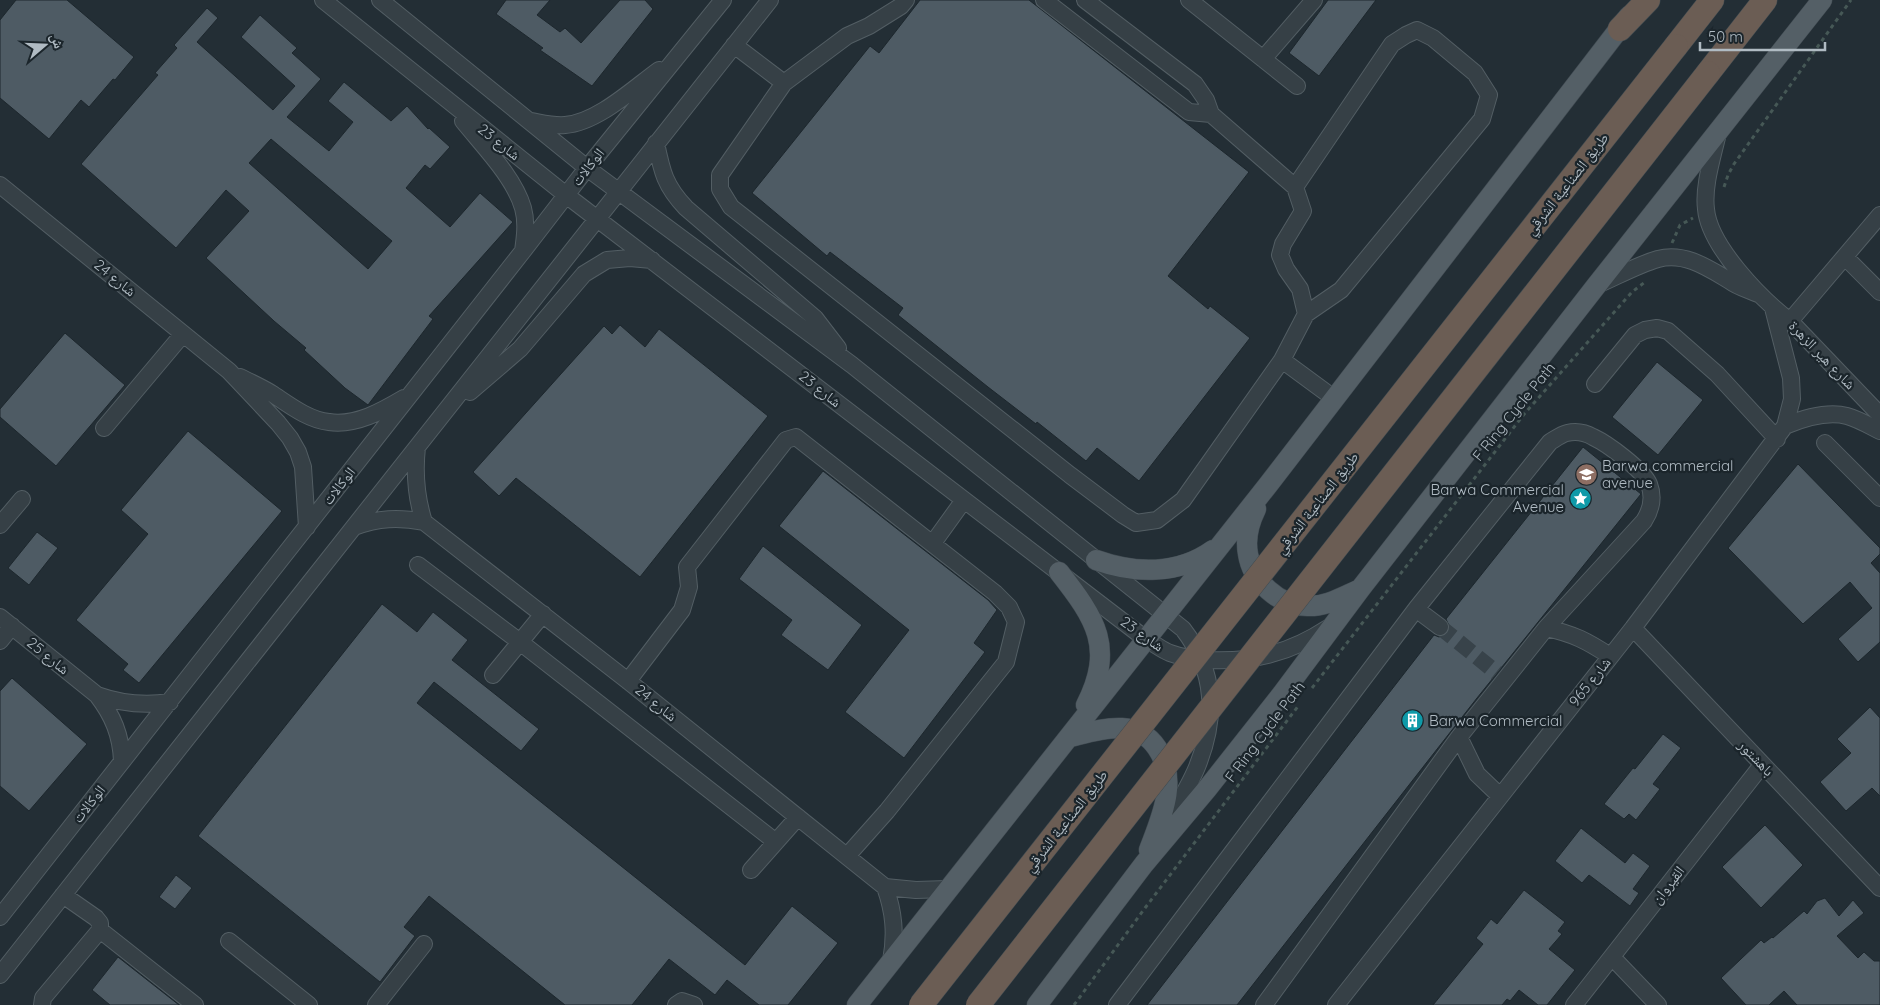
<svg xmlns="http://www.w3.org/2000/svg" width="1880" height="1005" font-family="Quicksand,'Noto Naskh Arabic',sans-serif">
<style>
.building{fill:#4e5b64;stroke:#1d272d;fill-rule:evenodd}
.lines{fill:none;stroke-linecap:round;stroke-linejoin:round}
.minor-tunnel{stroke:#38434a;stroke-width:16;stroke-dasharray:16 8;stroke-linecap:butt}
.minor-casing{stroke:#535e64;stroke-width:18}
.major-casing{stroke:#3f4950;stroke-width:21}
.highway-casing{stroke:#404b51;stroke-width:25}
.path{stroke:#465856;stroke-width:3;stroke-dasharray:4 4;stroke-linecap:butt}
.minor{stroke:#364046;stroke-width:16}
.major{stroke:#545f66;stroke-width:20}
.highway{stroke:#6b5d54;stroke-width:24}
.highway-bridge-casing{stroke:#404b51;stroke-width:25;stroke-linecap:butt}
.highway-bridge{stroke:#6b5d54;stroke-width:24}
.labels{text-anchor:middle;stroke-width:4.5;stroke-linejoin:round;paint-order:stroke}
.street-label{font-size:15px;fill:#b0bbc3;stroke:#1b252b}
.poi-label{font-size:15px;fill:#b0bbc3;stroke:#1b252b;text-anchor:start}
</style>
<rect width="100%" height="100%" fill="#232e35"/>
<path class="building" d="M16 0H67L134 57 115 80 113 79 89 107 81 100 49 139 0 98V20Z
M506 0H550L537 15 560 32 565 28 581 43 620 0H645L653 9 592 86 540 50 543 48 496 14Z
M920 0H1029L1249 172 1168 276 1208 309 1210 306 1250 338 1139 481 1097 448 1086 461 1037 422 1036 424 988 387 898 315 903 308 830 252 827 256 752 193 870 46 879 53Z
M1328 0H1376L1319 76 1289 53Z
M207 8 218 18 197 42 273 110 295 86 241 37 260 15 297 48 292 53 321 79 287 117 329 151 353 122 328 101 344 82 391 121 407 106 428 129 429 128 450 147 430 169 425 165 406 188 450 227 480 193 513 222 429 316 433 319 368 405 345 388 304 350 306 348 274 321 206 258 249 211 226 190 176 248 81 164 158 75 155 73 177 48 174 45ZM271 139 392 241 368 269 249 163Z
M620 325 645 347 659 329 768 416 640 577 516 478 499 496 473 472 604 326 612 334Z
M65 333 125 385 56 466 0 417V409Z
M1657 362 1703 400 1658 455 1612 417Z
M188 431 282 511 139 683 123 670 128 664 76 620 148 534 121 510Z
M1583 447 1641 494 1477 698 1237 1005H1147L1434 635 1439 637 1448 633 1450 628 1446 619Z
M1798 464 1880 548V554L1871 563 1880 573V642L1858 662 1838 639 1872 608 1850 582 1803 624 1728 548Z
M823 471 988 600 997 610 974 643 985 652 904 758 845 712 909 630 779 526Z
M37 532 58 548 29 585 8 568Z
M763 546 862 625 828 670 781 635 792 620 739 579Z
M382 604 417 632 433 612 468 640 452 660 539 729 521 751 434 682 417 703 745 965 792 906 838 943 788 1005H759L727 980 715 995 669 959 632 1005H565L429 896 404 927 415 936 380 982 198 836Z
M12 678 87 744 29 811 0 786V691Z
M1870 707 1880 718V796L1872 788 1846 811 1820 782 1851 753 1837 739Z
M1663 734 1681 748 1653 784 1660 789 1636 820 1629 814 1624 819 1604 804 1633 768 1635 769Z
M1765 825 1803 865 1761 908 1722 867Z
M1581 828 1625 863 1633 853 1650 866 1633 889 1639 893 1630 906 1589 875 1582 883 1555 861Z
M176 875 192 888 175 909 159 897Z
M1524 890 1565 922 1558 931 1562 934 1549 949 1575 970 1547 1005H1538L1519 990 1510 1001 1507 999 1502 1005H1433L1483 944 1476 938 1491 919 1497 924Z
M1825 898 1839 916 1853 900 1864 913 1837 936 1858 958 1864 952 1874 961H1880V1005H1797L1784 991 1769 1005H1746L1721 978 1761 940 1764 943 1772 937 1773 938 1804 911 1807 914 1817 901Z
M118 957 179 1005H110L92 990Z"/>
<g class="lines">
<path class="minor-tunnel" d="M1440 627 1497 673"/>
<defs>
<path id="minor" d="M323 0 566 195 1147 640C1155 644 1162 650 1170 653 1183 658 1195 659 1208 660 1254 662 1290 653 1328 628
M380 0 587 168 852 365 1183 629C1216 672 1217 717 1197 767 1188 789 1174 810 1162 831
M906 0 901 6 869 26 847 36 784 83 720 175V189L731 207 1070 475 1123 515 1136 523 1157 520 1183 500 1282 360 1335 399
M1044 0 1189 112 1211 114 1295 187 1303 211 1283 244 1280 255 1286 269 1300 289 1306 314 1282 360
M1085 0 1195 84 1206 100 1211 114
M1189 0 1297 86
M734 45 784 83
M1263 59 1314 0
M463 121C483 146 514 177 523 208 527 222 525 237 523 251
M530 121C542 123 553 126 565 125 597 123 634 88 659 70
M1718 133C1713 156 1703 186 1706 209 1709 246 1761 299 1790 321L1880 415
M656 143C662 172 665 186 686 208L815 318 838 348
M0 185 229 371 278 423 290 438 298 452 303 467 307 527
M1295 187 1392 44 1406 35 1417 30 1433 38 1475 73 1489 95 1482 119 1341 290 1306 314
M1845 257 1880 292
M1597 285C1616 277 1637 265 1658 259 1685 252 1708 268 1730 281 1738 287 1749 290 1758 294
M1790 321 1880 215
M240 377C250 382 261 387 271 393 288 404 308 420 329 422 356 426 382 411 404 398
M1595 384 1635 335 1645 330 1657 328 1668 331 1717 374 1777 439
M470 392 520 349 584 274 607 260 630 258 652 260
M1785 426C1804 418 1827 411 1847 416 1858 419 1870 426 1880 431
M104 428 183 334
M1825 443 1880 498
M417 447C414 474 416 497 424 522
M0 525 22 499
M354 527C378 518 399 517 424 522L628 681 885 887 916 890 947 889
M933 543 964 500
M418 565 520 642 776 842
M1416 609 1440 627
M0 617 97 695C113 716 121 735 122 761
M1546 628C1574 634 1587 641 1610 656
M1633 628 1880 888
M0 641 12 626
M493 675 543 614
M628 681 682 610 689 587 687 567 786 440 796 437 995 593 1009 607 1016 622 1006 662 887 811 847 856
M97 695C122 704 144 706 170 702
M1459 737 1477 774 1500 796
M751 870 798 817
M885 887C894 912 896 934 891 961
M0 917 523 251 587 168 723 0
M100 930 195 1005
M229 941 309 1005
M1612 957 1658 1005
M0 975 770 0
M42 1005 43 998 100 930V923L96 918 63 895
M376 1005 424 944
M676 1005 682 1001 694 1005
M1117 1005 1416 609 1550 442C1555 439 1562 434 1567 433 1576 431 1586 433 1593 437 1608 444 1643 470 1649 484 1654 497 1651 510 1644 521L1546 628 1459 737 1264 1005
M1336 1005 1633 628 1785 426 1792 399 1791 378 1773 308
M1574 1005 1762 765"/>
<path id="major" d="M1256 509C1249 523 1245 538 1248 554 1252 581 1279 606 1307 606 1325 607 1342 597 1358 590
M1096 560C1135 574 1178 575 1213 550
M1059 572C1096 619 1115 648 1086 705
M1070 737C1086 733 1105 727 1122 728 1137 729 1149 736 1157 748 1179 780 1161 818 1149 850
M857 1005 1268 485 1629 16
M1037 1005 1144 864 1207 789 1282 694 1361 588 1596 286 1822 0"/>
<path id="highway" d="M1620 29 1648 0
M1676 46 1712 0
M1708 73 1765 0"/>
</defs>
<use href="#minor" class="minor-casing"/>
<use href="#major" class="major-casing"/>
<use href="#highway" class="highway-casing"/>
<path class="path" d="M1724 187 1728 175 1734 164 1851 0
M1672 243 1680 225 1693 218
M1312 688 1525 413 1632 292 1645 282
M1074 1005 1145 908 1299 705"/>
<use href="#minor" class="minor"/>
<use href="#major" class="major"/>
<use href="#highway" class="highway"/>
<defs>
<path id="highway-bridge" d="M921 1005 1676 46
M978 1005 1708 73"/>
</defs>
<use href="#highway-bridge" class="highway-bridge-casing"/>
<use href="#highway-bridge" class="highway-bridge"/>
</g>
<defs>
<symbol id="school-disc" viewBox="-11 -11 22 22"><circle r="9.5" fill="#8d6e63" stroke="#1b252b"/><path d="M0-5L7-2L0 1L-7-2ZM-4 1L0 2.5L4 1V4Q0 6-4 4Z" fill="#fff"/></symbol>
<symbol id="sight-disc" viewBox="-11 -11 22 22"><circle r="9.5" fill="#0f9aa8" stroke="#1b252b"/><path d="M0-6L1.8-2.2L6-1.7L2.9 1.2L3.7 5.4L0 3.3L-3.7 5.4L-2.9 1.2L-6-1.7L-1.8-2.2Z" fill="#fff"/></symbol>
<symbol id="building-disc" viewBox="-11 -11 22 22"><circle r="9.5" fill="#0f9aa8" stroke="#1b252b"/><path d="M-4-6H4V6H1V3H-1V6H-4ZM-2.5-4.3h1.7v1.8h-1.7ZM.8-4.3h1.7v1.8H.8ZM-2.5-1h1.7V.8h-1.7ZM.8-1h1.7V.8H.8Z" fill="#fff"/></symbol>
</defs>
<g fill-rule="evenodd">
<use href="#school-disc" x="1574" y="462" width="25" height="25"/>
<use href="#sight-disc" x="1568" y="486" width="25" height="25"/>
<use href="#building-disc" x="1400" y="708" width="25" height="25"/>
</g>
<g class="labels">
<g class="street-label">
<text transform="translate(499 142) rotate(38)" y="5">شارع 23</text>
<text transform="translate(588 167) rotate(-52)" y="5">الوكالات</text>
<text transform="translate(1567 184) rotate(-52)" y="5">طريق الصناعية الشرقي</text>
<text transform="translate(115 278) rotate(39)" y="5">شارع 24</text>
<text transform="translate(1822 355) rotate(46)" y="5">شارع هير الزهرة</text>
<text transform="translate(820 389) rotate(38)" y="5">شارع 23</text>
<text transform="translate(1514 412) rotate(-51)" y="5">F Ring Cycle Path</text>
<text transform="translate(339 486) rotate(-52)" y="5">الوكالات</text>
<text transform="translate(1317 503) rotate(-52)" y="5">طريق الصناعية الشرقي</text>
<text transform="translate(1142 634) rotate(35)" y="5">شارع 23</text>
<text transform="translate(48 656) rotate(39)" y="5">شارع 25</text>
<text transform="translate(1590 682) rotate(-52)" y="5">شارع 965</text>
<text transform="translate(656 703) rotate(39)" y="5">شارع 24</text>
<text transform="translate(1265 732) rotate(-53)" y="5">F Ring Cycle Path</text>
<text transform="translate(1756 758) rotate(46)" y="5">باهشتور</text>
<text transform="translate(89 804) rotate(-52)" y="5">الوكالات</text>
<text transform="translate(1066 821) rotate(-52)" y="5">طريق الصناعية الشرقي</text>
<text transform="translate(1668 885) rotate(-52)" y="5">القيروان</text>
</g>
<g class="poi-label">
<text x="1602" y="471">Barwa commercial<tspan x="1602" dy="17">avenue</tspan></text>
<text x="1564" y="495" text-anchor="end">Barwa Commercial<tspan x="1564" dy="17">Avenue</tspan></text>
<text x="1429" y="726">Barwa Commercial</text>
</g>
</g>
<g transform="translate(45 45) rotate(71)" stroke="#1b252b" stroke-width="4" paint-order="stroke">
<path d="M0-4L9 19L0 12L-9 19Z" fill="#b0bbc3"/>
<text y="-8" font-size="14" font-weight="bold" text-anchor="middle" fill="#b0bbc3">ش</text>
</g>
<path d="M1700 42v8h125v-8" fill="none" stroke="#b0bbc3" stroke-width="2.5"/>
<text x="1708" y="42" font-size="15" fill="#b0bbc3" stroke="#1b252b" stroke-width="4" paint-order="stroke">50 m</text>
</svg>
